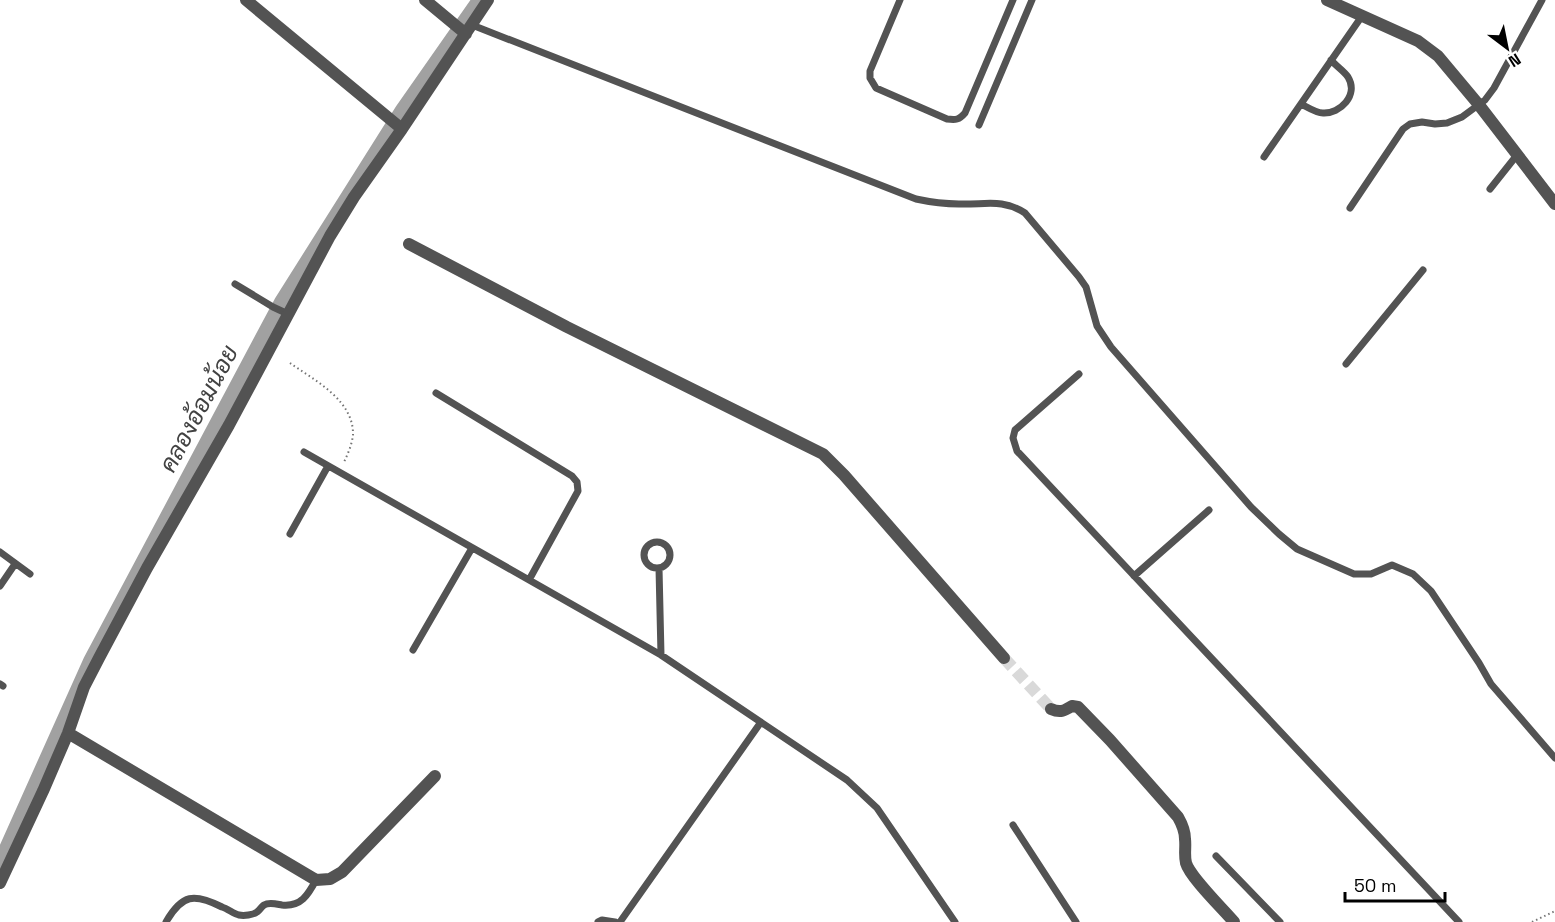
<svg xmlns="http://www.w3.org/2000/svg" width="1555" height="922" font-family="'Space Grotesk',Sarabun,sans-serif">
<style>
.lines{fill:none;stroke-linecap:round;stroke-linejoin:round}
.canal{stroke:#a1a1a1;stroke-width:14}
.minor-tunnel{stroke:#d9d9d9;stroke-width:12;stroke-dasharray:12 6;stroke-linecap:butt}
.path{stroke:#757575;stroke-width:2;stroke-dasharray:1.5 3;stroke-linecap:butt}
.service{stroke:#535353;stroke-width:7}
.minor{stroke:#535353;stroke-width:12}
.labels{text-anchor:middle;stroke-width:4.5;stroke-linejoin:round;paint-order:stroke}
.water-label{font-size:24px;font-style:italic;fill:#424242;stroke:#fff}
</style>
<rect width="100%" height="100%" fill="#fff"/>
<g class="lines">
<path class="canal" d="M0 862 90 661 281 302 402 110 479 0"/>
<path class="minor-tunnel" d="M1004 658 1051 709"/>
<path class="path" d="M290 363C314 380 354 400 353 435 352 444 348 454 344 462
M1532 922 1555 911"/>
<path class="service" d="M900 0 870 71V78L876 88 947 119C956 120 959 120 965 113L1013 0
M472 25 916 199C930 202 944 204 959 204 985 205 1002 198 1025 213L1079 277 1086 287 1097 326 1111 347 1251 507 1279 534 1297 549 1354 574H1371L1392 565 1413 574 1431 591 1479 663 1491 684 1555 758
M1301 104C1307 107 1316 113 1323 113 1340 114 1359 95 1348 77 1344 71 1336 66 1331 60
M979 125 1032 0
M1264 157 1362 16
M1490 189 1517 155
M1350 208 1403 129 1410 124 1422 122 1435 124 1447 123 1462 117 1485 100 1494 88 1542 0
M235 284 273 307 288 314
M1346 364 1423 270
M1079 374 1015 430 1013 438 1017 451 1459 922
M436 393 572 476 577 482 578 491 529 580
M304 452 661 655 847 780 877 808 955 922
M290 534 328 466
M644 555a13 13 0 1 1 26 0a13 13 0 1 1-26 0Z
M0 552 30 574
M659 568 661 655
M1134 576 1209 510
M0 586 15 564
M413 650 472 548
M0 684 3 686
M1013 825 1076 922
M1216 856 1280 922
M166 922C182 894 194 893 222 907 228 909 234 914 239 915 244 916 253 915 257 912 260 910 261 907 264 905 269 902 276 904 282 905 301 907 308 895 316 880
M598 922 602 920 615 922
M620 922 761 722"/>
<path class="minor" d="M246 0 402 129
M425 0 466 34
M1327 0 1418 41 1438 56 1479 105 1555 204
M409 244 567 327 823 454 844 475 1004 658
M1051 709C1060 713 1064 711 1072 706L1078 707 1110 740 1178 817C1182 824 1185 831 1185 839 1186 847 1184 855 1186 863 1190 877 1223 909 1234 922
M68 733 316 880 330 879 342 872 435 776
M0 883 43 791 68 733 84 687 99 658 147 568 229 425 330 236 354 197 402 129 488 0"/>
</g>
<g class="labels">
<g class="water-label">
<text transform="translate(199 409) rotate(-62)" y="8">คลองอ้อมน้อย</text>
</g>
</g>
<g transform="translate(1507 48) rotate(148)" stroke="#ffffff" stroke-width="4.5" paint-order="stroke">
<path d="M0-4.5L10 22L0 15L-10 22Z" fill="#000000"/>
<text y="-9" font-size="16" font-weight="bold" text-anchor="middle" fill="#000000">N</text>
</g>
<path d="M1345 892v9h100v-9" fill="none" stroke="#000000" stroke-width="3"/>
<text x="1354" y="892" font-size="18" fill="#000000" stroke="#ffffff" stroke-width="4.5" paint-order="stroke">50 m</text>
</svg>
